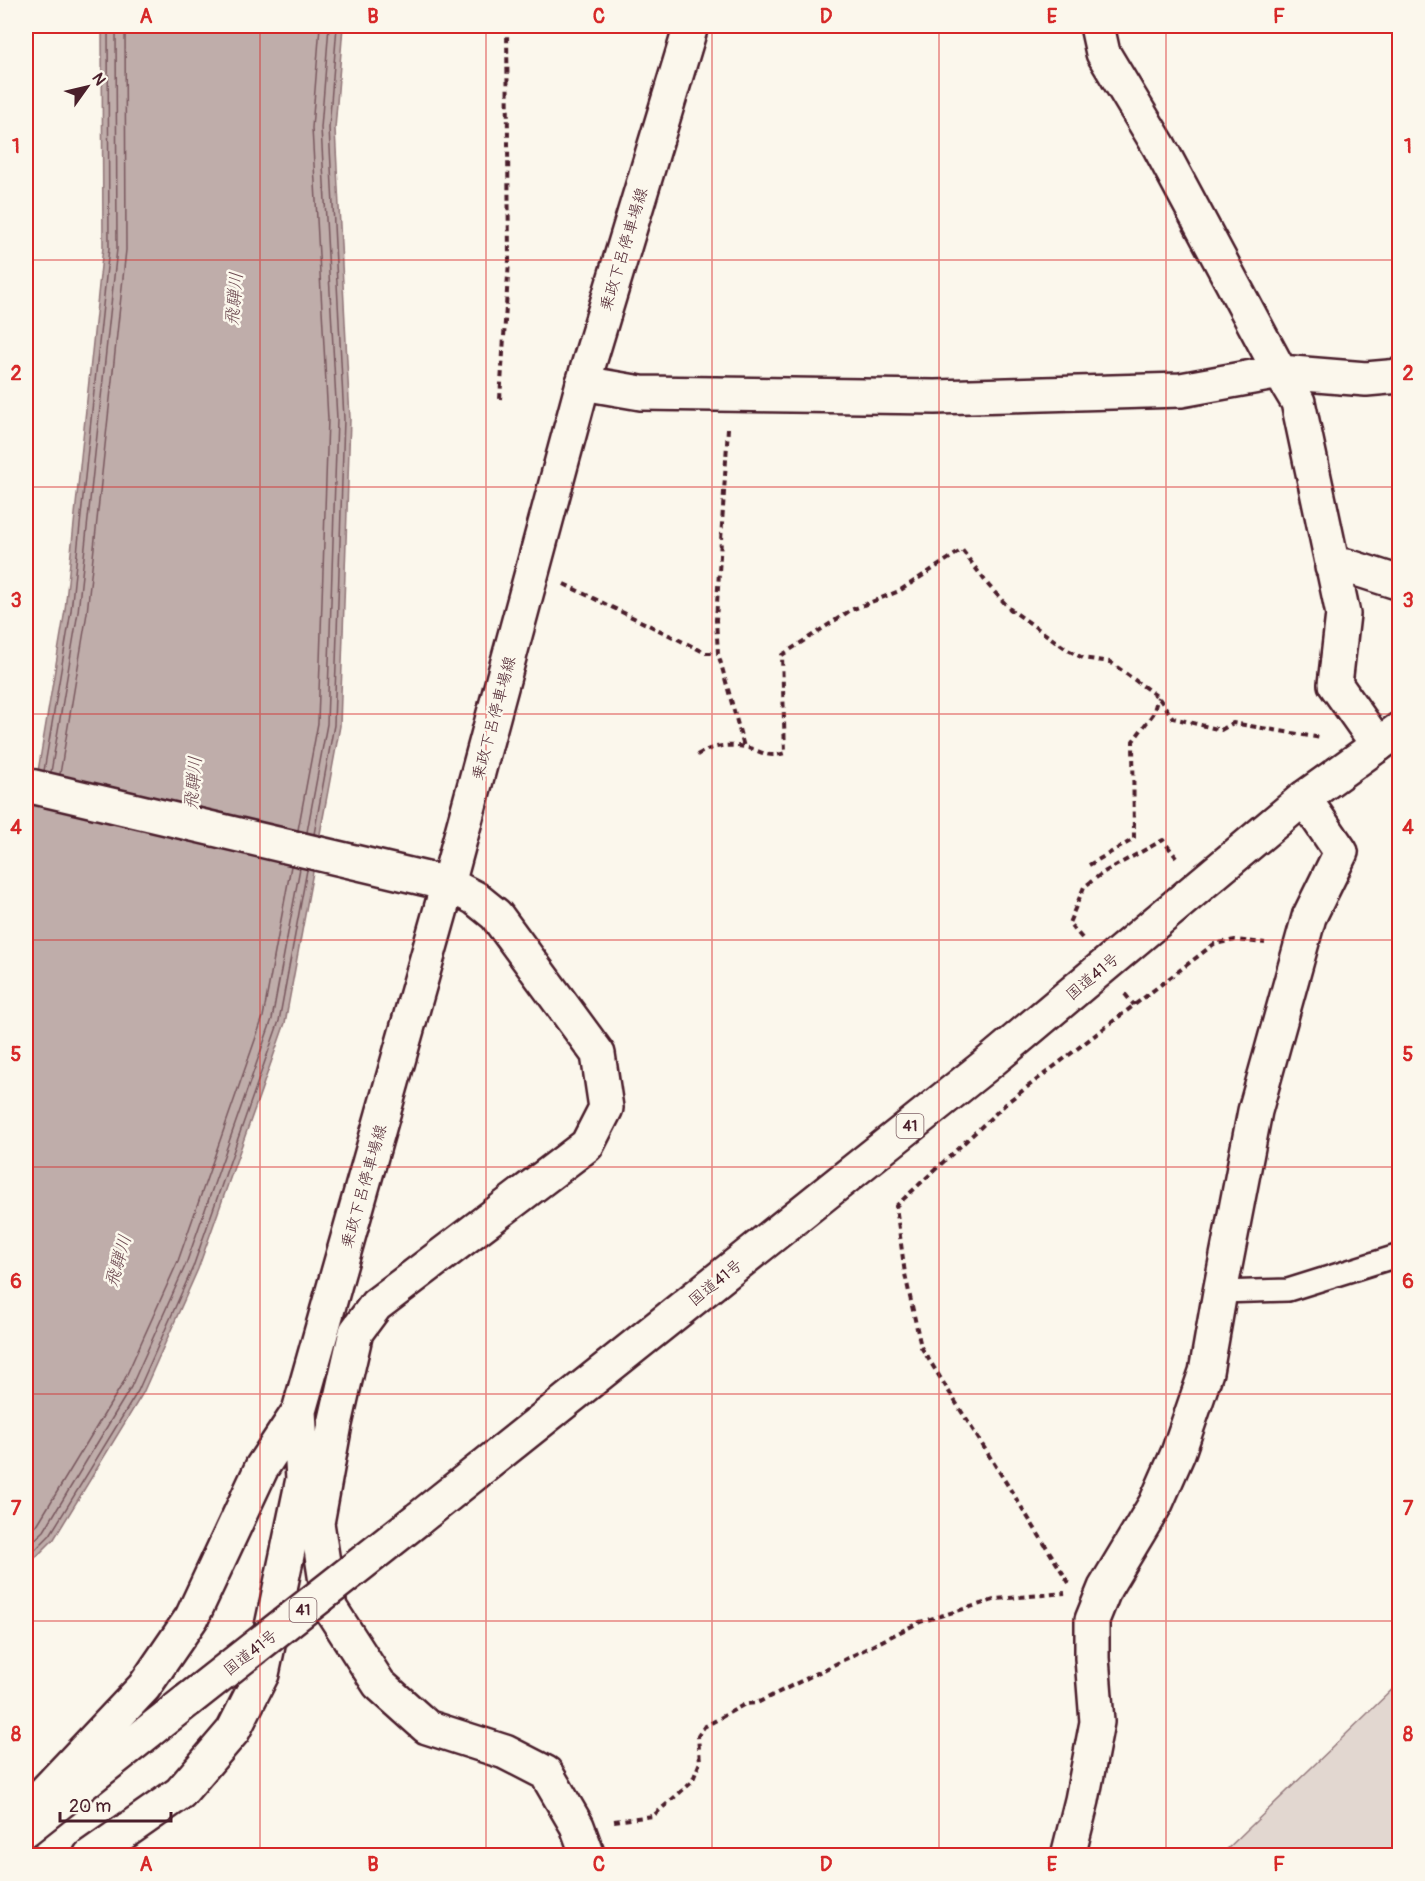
<svg xmlns="http://www.w3.org/2000/svg" width="1425" height="1881" font-family="Pangolin,'Klee One',sans-serif">
<style>
.green{fill:#e2d7d0;stroke:#967b7e;stroke-width:1.5}
.water{fill:#bfadaa;stroke:#907477;stroke-width:1.5}
.lines{fill:none;stroke-linecap:round;stroke-linejoin:round}
.shore{stroke:#79585e;stroke-width:1.5}
.service-casing{stroke:#4a1f2b;stroke-width:26}
.minor-casing{stroke:#4a1f2b;stroke-width:38}
.tertiary-casing{stroke:#4a1f2b;stroke-width:38}
.secondary-casing{stroke:#4a1f2b;stroke-width:38}
.trunk-casing{stroke:#4a1f2b;stroke-width:38}
.path{stroke:#4a1f2b;stroke-width:4;stroke-dasharray:6 4.5;stroke-linecap:butt}
.service{stroke:#fbf7ec;stroke-width:21}
.minor{stroke:#fbf7ec;stroke-width:33}
.tertiary{stroke:#fbf7ec;stroke-width:33}
.secondary{stroke:#fbf7ec;stroke-width:33}
.trunk{stroke:#fbf7ec;stroke-width:33}
.trunk-bridge-casing{stroke:#4a1f2b;stroke-width:38;stroke-linecap:butt}
.trunk-bridge{stroke:#fbf7ec;stroke-width:33}
.grid{fill:none;stroke:#d62828;stroke-width:1.5;stroke-opacity:0.55}
.labels{text-anchor:middle;stroke-width:5;stroke-linejoin:round;paint-order:stroke}
.shield{fill:#fbf7ec;stroke:#7f6065;stroke-width:1.5}
.shield-label{font-size:15px;font-weight:bold;fill:#4a1f2b}
.street-label{font-size:16px;fill:#4a1f2b;stroke:#fbf7ec}
.water-label{font-size:18px;font-style:italic;fill:#6d4a51;stroke:#fbf7ec}
.neatline{fill:none;stroke:#d62828;stroke-width:2}
.grid-label{font-size:20px;text-anchor:middle;font-weight:bold;fill:#d62828}
</style>
<rect width="100%" height="100%" fill="#fbf7ec"/>
<filter id="ink" filterUnits="userSpaceOnUse"><feTurbulence type="fractalNoise" baseFrequency=".0167" numOctaves="2"/><feDisplacementMap in="SourceGraphic" scale="12" xChannelSelector="R" yChannelSelector="G"/><feConvolveMatrix kernelMatrix="1 2 1 2 8 2 1 2 1" color-interpolation-filters="sRGB"/></filter>
<g filter="url(#ink)">
<path class="green" d="M1399 1683V1855H1221Z"/>
<path class="water" d="M102 26H343L335 129 350 419 340 726 285 1023 198 1269 143 1393 54 1539 26 1567V843L65 610 103 247Z"/>
<g class="lines">
<path class="shore" d="M44 771 71 611 109 248 108 26
M51 772 78 612 117 249 116 26
M60 774 87 613 126 250 125 26
M298 830 318 723 328 419 312 128 320 26
M307 832 327 724 337 419 321 128 329 26
M314 834 334 725 344 419 329 128 337 26
M26 1536 37 1525 123 1383 178 1261 263 1017 291 866
M26 1548 44 1531 131 1387 186 1264 272 1019 300 868
M26 1559 50 1535 138 1391 193 1267 279 1021 307 870"/>
<defs>
<path id="service" d="M1220 1292 1288 1290 1400 1255"/>
<path id="minor" d="M1097 26 1103 53 1159 146 1280 372 1298 402 1343 614 1335 684 1378 745
M583 383 641 393 935 397 1181 390 1280 372 1366 379 1400 376
M1332 567 1347 566 1400 583
M448 884 475 898 496 915 598 1054 606 1108 587 1145 376 1305 356 1332 335 1424 317 1523 330 1608 379 1684 427 1727 505 1752 546 1773 577 1826 588 1856
M1068 1856 1082 1800 1097 1722 1092 1658V1620L1105 1588 1156 1503 1178 1453 1206 1372 1220 1292 1255 1111 1309 917 1341 852 1304 798"/>
<path id="tertiary" d="M26 785 448 884"/>
<path id="secondary" d="M26 1812 144 1687 192 1617 262 1467 299 1411 448 884 583 383 691 26
M90 1856 180 1793 233 1731 262 1674 303 1479 299 1411"/>
<path id="trunk" d="M418 1519 985 1066 1304 798 1400 729
M26 1829 187 1701"/>
</defs>
<use href="#service" class="service-casing"/>
<use href="#minor" class="minor-casing"/>
<use href="#tertiary" class="tertiary-casing"/>
<use href="#secondary" class="secondary-casing"/>
<use href="#trunk" class="trunk-casing"/>
<path class="path" d="M500 399 509 260 507 26
M728 428 716 620 718 653 744 747
M564 584 706 653H718
M697 755C712 746 726 744 744 747 762 750 765 759 785 753L782 655 851 610 899 591 962 550 989 586 1010 609 1068 650 1083 658 1110 662 1158 697 1173 718 1221 730 1233 723 1321 738
M1089 865 1134 839 1133 741 1153 714 1158 697
M1082 938 1069 923 1084 887 1104 872 1163 840 1176 857
M1125 994 1134 1005
M1069 1583 921 1347 905 1274 896 1206 1009 1101 1214 944 1235 940 1265 943
M614 1821 653 1816 692 1782 700 1762 698 1736 704 1727 745 1704 757 1703 920 1622 997 1599 1065 1593"/>
<use href="#service" class="service"/>
<use href="#minor" class="minor"/>
<use href="#tertiary" class="tertiary"/>
<use href="#secondary" class="secondary"/>
<use href="#trunk" class="trunk"/>
<defs>
<path id="trunk-bridge" d="M187 1701 418 1519"/>
</defs>
<use href="#trunk-bridge" class="trunk-bridge-casing"/>
<use href="#trunk-bridge" class="trunk-bridge"/>
</g>
</g>
<path class="grid" d="M260 26V1856M486 26V1856M712 26V1856M939 26V1856M1166 26V1856M26 260H1400M26 487H1400M26 714H1400M26 940H1400M26 1167H1400M26 1394H1400M26 1621H1400"/>
<g class="labels">
<g class="shield">
<rect x="896.5" y="1114" width="27" height="24" rx="4.5"/>
<rect x="289.5" y="1598" width="27" height="24" rx="4.5"/>
</g>
<g class="shield-label">
<text x="910" y="1131">41</text>
<text x="303" y="1615">41</text>
</g>
<g class="street-label">
<text transform="translate(623 249) rotate(-73)" y="6">乗政下呂停車場線</text>
<text transform="translate(493 718) rotate(-75)" y="6">乗政下呂停車場線</text>
<text transform="translate(1092 976) rotate(-40)" y="6">国道41号</text>
<text transform="translate(363 1186) rotate(-74)" y="6">乗政下呂停車場線</text>
<text transform="translate(715 1282) rotate(-39)" y="6">国道41号</text>
<text transform="translate(250 1652) rotate(-38)" y="6">国道41号</text>
</g>
<g class="water-label">
<text transform="translate(234 299) rotate(-85)" y="6">飛騨川</text>
<text transform="translate(193 783) rotate(-85)" y="6">飛騨川</text>
<text transform="translate(118 1261) rotate(-74)" y="6">飛騨川</text>
</g>
</g>
<rect width="1425" height="1881" fill="none" stroke="#fbf7ec" stroke-width="66"/>
<g transform="translate(87 87) rotate(56)" stroke="#fbf7ec" stroke-width="4.5" paint-order="stroke">
<path d="M0-4.5L10 22L0 15L-10 22Z" fill="#4a1f2b"/>
<text y="-9" font-size="16" font-weight="bold" text-anchor="middle" fill="#4a1f2b">N</text>
</g>
<path d="M60 1812v9h111v-9" fill="none" stroke="#4a1f2b" stroke-width="3"/>
<text x="69" y="1812" font-size="18" fill="#4a1f2b" stroke="#fbf7ec" stroke-width="4.5" paint-order="stroke">20 m</text>
<rect x="33" y="33" width="1359" height="1815" class="neatline"/>
<g class="grid-label">
<text x="146" y="23">A</text>
<text x="373" y="23">B</text>
<text x="599" y="23">C</text>
<text x="826" y="23">D</text>
<text x="1052" y="23">E</text>
<text x="1279" y="23">F</text>
<text x="16" y="153">1</text>
<text x="1408" y="153">1</text>
<text x="16" y="380">2</text>
<text x="1408" y="380">2</text>
<text x="16" y="607">3</text>
<text x="1408" y="607">3</text>
<text x="16" y="834">4</text>
<text x="1408" y="834">4</text>
<text x="16" y="1061">5</text>
<text x="1408" y="1061">5</text>
<text x="16" y="1288">6</text>
<text x="1408" y="1288">6</text>
<text x="16" y="1515">7</text>
<text x="1408" y="1515">7</text>
<text x="16" y="1741">8</text>
<text x="1408" y="1741">8</text>
<text x="146" y="1871">A</text>
<text x="373" y="1871">B</text>
<text x="599" y="1871">C</text>
<text x="826" y="1871">D</text>
<text x="1052" y="1871">E</text>
<text x="1279" y="1871">F</text>
</g>
</svg>
